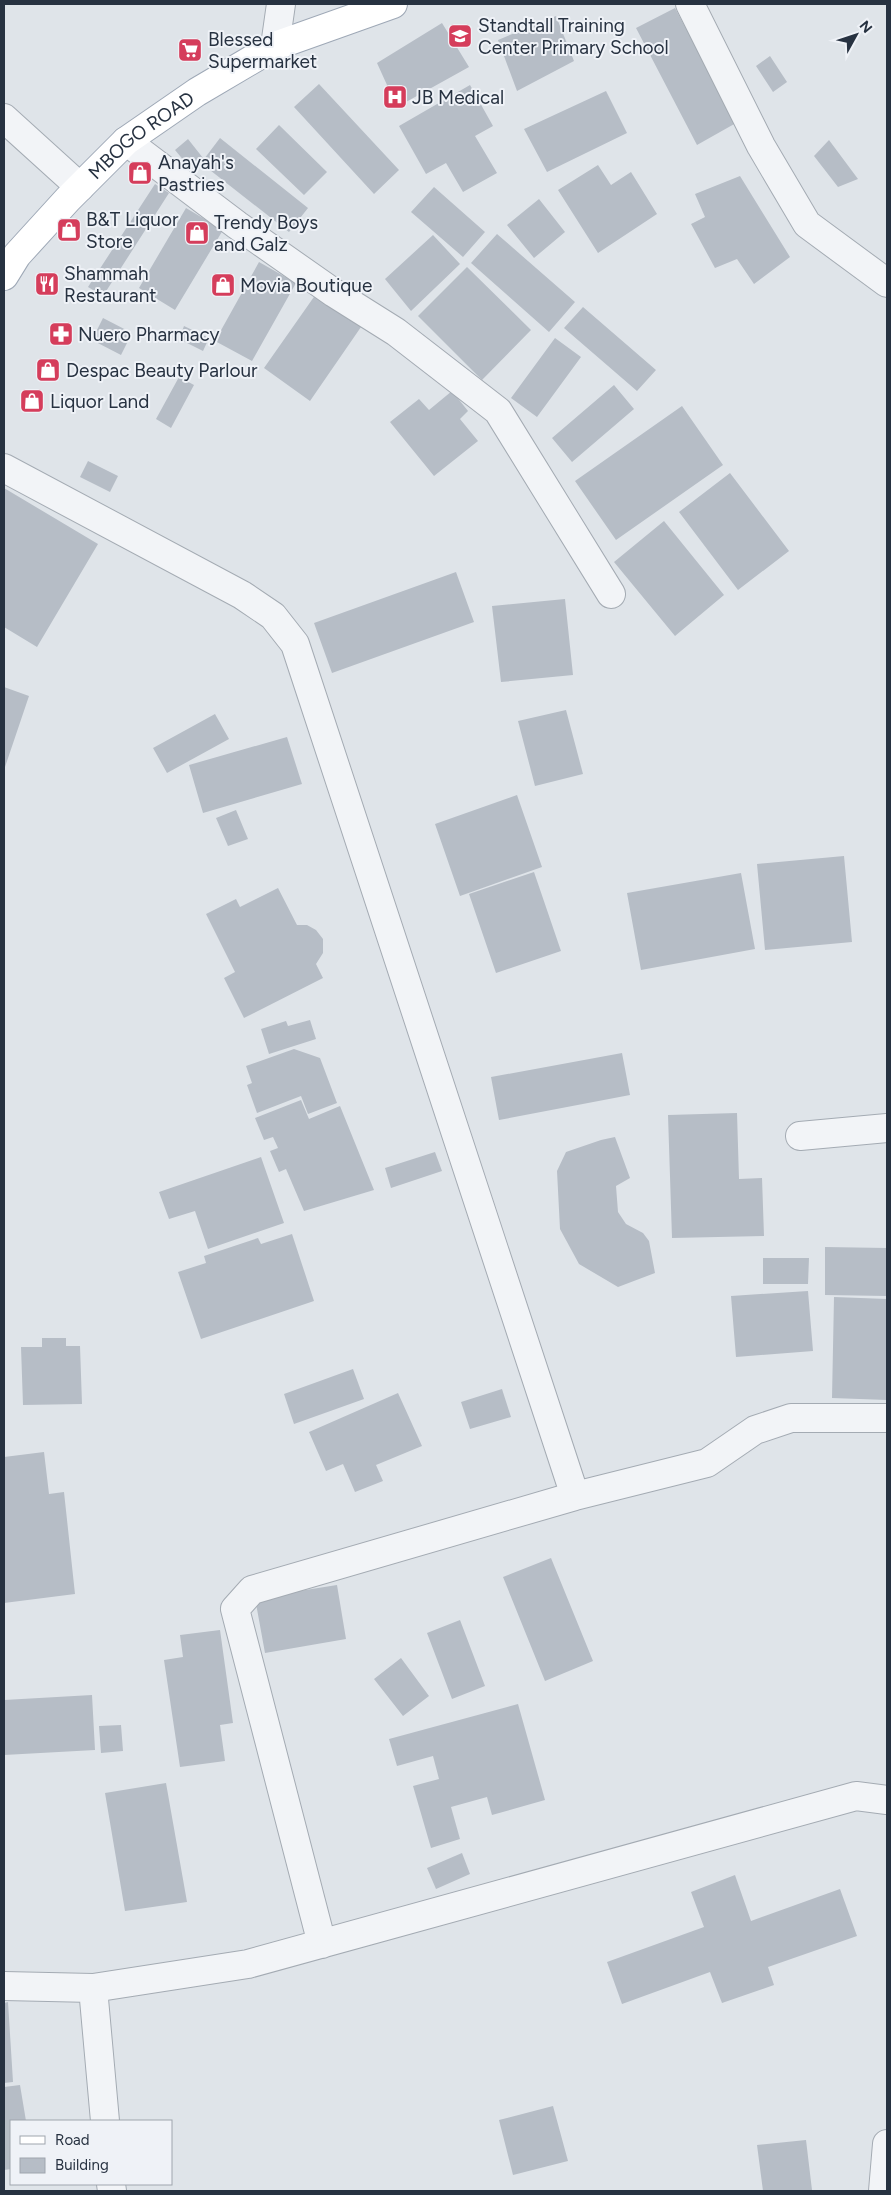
<svg xmlns="http://www.w3.org/2000/svg" width="891" height="2195" font-family="Figtree,sans-serif">
<style>
.building{fill:#b6bdc6}
.lines{fill:none;stroke-linecap:round;stroke-linejoin:round}
.minor-casing{stroke:#a4abb3;stroke-width:30}
.major-casing{stroke:#9ea8b6;stroke-width:30}
.minor{stroke:#f2f4f7;stroke-width:28}
.major{stroke:#fff;stroke-width:28}
.labels{text-anchor:middle;stroke-width:4;stroke-linejoin:round;paint-order:stroke}
.poi-label{font-size:19px;fill:#273241;stroke:#eff2f7;text-anchor:start}
.street-label{font-size:19px;fill:#273241;stroke:#eff2f7}
</style>
<rect width="100%" height="100%" fill="#dfe4e9"/>
<path class="building" d="M675 8 736 123 697 145 636 28Z
M556 16 574 61 517 91 498 40Z
M442 23 469 67 397 107 377 63Z
M770 56 787 82 773 92 756 66Z
M319 84 399 170 374 194 294 107Z
M470 85 493 126 475 136 497 173 463 192 446 163 426 174 399 126Z
M606 91 627 133 547 172 524 129Z
M279 125 327 172 304 195 256 149Z
M220 138 308 208 289 232 201 163Z
M188 139 203 158 190 168 175 150Z
M829 140 858 179 838 187 814 156Z
M598 165 611 185 631 172 657 214 598 253 558 190Z
M740 176 790 257 754 284 737 259 715 268 691 224 705 217 695 194Z
M155 184 169 193 103 296 88 287Z
M434 187 485 232 463 257 411 212Z
M539 199 565 232 534 258 507 225Z
M186 208 223 230 175 310 139 288Z
M497 234 575 302 549 332 471 263Z
M433 235 460 264 411 311 385 279Z
M259 262 296 283 252 361 215 341Z
M467 267 531 330 482 380 418 316Z
M316 294 361 327 310 401 264 368Z
M583 307 656 370 637 391 564 328Z
M103 318 132 333 121 355 92 340Z
M184 326 209 338 203 351 179 339Z
M555 338 581 357 537 417 511 398Z
M179 377 194 385 171 428 156 419Z
M614 385 634 409 572 462 552 438Z
M452 391 468 411 460 419 478 441 434 476 390 422 419 399 429 410Z
M682 406 723 465 616 540 575 481Z
M88 461 118 476 110 492 80 477Z
M730 473 789 551 738 590 679 512Z
M4 488 98 544 37 647 4 627Z
M664 521 724 595 675 636 614 562Z
M456 572 474 622 332 673 314 623Z
M565 599 573 675 501 682 492 606Z
M4 687 29 696 4 770Z
M566 710 583 774 535 786 518 721Z
M215 714 229 739 167 773 153 748Z
M287 737 302 784 203 813 189 765Z
M517 795 542 867 460 896 435 824Z
M236 810 248 839 228 846 216 818Z
M844 856 852 942 765 950 757 864Z
M534 872 561 951 496 973 469 894Z
M741 873 755 949 641 970 627 893Z
M278 888 297 925H307L316 930 323 939V953L316 964 323 978 244 1018 224 978 235 972 206 914 236 899 240 907Z
M310 1020 316 1039 269 1054 261 1029 286 1021 288 1026Z
M294 1049 320 1058 337 1103 308 1114 301 1096 257 1113 247 1085 252 1083 246 1066Z
M622 1053 630 1095 499 1120 491 1077Z
M301 1100 309 1119 340 1106 374 1190 304 1211 286 1169 279 1172 270 1151 278 1148 273 1137 264 1140 255 1118Z
M737 1113 739 1179 762 1178 764 1236 672 1238 668 1115Z
M615 1137 630 1178 616 1186 618 1212 626 1224 643 1233 649 1241 655 1273 618 1287 579 1264 560 1229 557 1171 566 1152 601 1140Z
M435 1152 442 1171 391 1188 385 1168Z
M261 1157 284 1223 208 1249 195 1211 169 1219 159 1192Z
M292 1234 314 1301 201 1339 178 1272 206 1263 204 1256 258 1238 261 1244Z
M825 1247 887 1248V1296L825 1295Z
M763 1258H809L808 1284H763Z
M808 1291 813 1351 736 1357 731 1296Z
M834 1297 887 1299V1400L832 1398Z
M42 1338H66V1346H80L82 1404 23 1405 21 1347H42Z
M353 1369 364 1399 294 1424 284 1394Z
M502 1389 511 1417 470 1429 461 1402Z
M398 1393 422 1446 376 1465 383 1481 355 1492 343 1464 326 1471 309 1432Z
M44 1452 49 1494 64 1492 75 1594 4 1603V1457Z
M551 1558 593 1661 545 1681 503 1577Z
M337 1585 346 1639 265 1653 255 1598Z
M460 1620 485 1686 452 1699 427 1633Z
M220 1630 233 1723 220 1725 225 1761 180 1767 164 1660 183 1657 180 1635Z
M401 1658 429 1696 403 1716 374 1679Z
M92 1695 95 1750 4 1755V1700Z
M518 1704 545 1800 492 1815 487 1797 451 1807 460 1839 431 1848 413 1786 439 1779 433 1756 397 1766 389 1739Z
M121 1725 123 1751 101 1753 99 1726Z
M166 1783 187 1902 125 1911 105 1793Z
M462 1853 470 1874 436 1889 427 1868Z
M735 1875 751 1921 840 1889 857 1936 768 1967 774 1985 722 2003 710 1972 622 2004 607 1962 704 1927 691 1892Z
M8 2002 13 2082 4 2083V2003Z
M20 2085 26 2121H11V2169L4 2170V2087Z
M553 2106 568 2161 513 2175 499 2120Z
M806 2140 812 2190 763 2191 757 2145Z"/>
<g class="lines">
<defs>
<path id="minor" d="M690 4 761 146 807 224 887 283
M275 46 281 4
M4 118 80 187
M126 141 237 225 334 293 396 332 498 411 611 594
M4 468 242 595 273 616 295 644 575 1496
M800 1136 887 1128
M322 1944 235 1609 252 1590 575 1496 707 1463 755 1430 791 1418H887
M4 1986 93 1988 248 1964 856 1796 887 1800
M93 1988 105 2121
M111 2184 112 2191
M883 2191 887 2144"/>
<g id="major">
<path id="s1" d="M4 276 17 255 68 199 126 141 197 92 275 46 393 4"/>
</g>
</defs>
<use href="#minor" class="minor-casing"/>
<use href="#major" class="major-casing"/>
<use href="#minor" class="minor"/>
<use href="#major" class="major"/>
</g>
<defs>
<symbol id="school-square" viewBox="-11 -11 22 22"><rect x="-9" y="-9" width="18" height="18" rx="4" fill="#d53d5b" stroke="#eff2f7"/><path d="M0-5L7-2L0 1L-7-2ZM-4 1L0 2.5L4 1V4Q0 6-4 4Z" fill="#fff"/></symbol>
<symbol id="supermarket-square" viewBox="-11 -11 22 22"><rect x="-9" y="-9" width="18" height="18" rx="4" fill="#d53d5b" stroke="#eff2f7"/><path d="M-6-5.5h2.5l.6 2H6L4.5 2H-2.5L-4.4-4H-6ZM-1.5 3.2a1.3 1.3 0 1 0 .1 0ZM3 3.2a1.3 1.3 0 1 0 .1 0Z" fill="#fff"/></symbol>
<symbol id="hospital-square" viewBox="-11 -11 22 22"><rect x="-9" y="-9" width="18" height="18" rx="4" fill="#d53d5b" stroke="#eff2f7"/><path d="M-5-5h3v3.5h4V-5h3V5h-3V1.5h-4V5h-3Z" fill="#fff"/></symbol>
<symbol id="shop-square" viewBox="-11 -11 22 22"><rect x="-9" y="-9" width="18" height="18" rx="4" fill="#d53d5b" stroke="#eff2f7"/><path d="M-5-2.5h2.3a2.7 3.5 0 0 1 5.4 0H5L5.5 6h-11ZM-1.5-2.5h3a1.5 2.3 0 0 0-3 0Z" fill="#fff"/></symbol>
<symbol id="restaurant-square" viewBox="-11 -11 22 22"><rect x="-9" y="-9" width="18" height="18" rx="4" fill="#d53d5b" stroke="#eff2f7"/><path d="M-5-6h1v4h1v-4h1v4h1v-4h1v5L-1.5 .5V6h-2V.5L-5-1ZM5-6V6H3V1.5H1.5Q1.5-4 5-6Z" fill="#fff"/></symbol>
<symbol id="pharmacy-square" viewBox="-11 -11 22 22"><rect x="-9" y="-9" width="18" height="18" rx="4" fill="#d53d5b" stroke="#eff2f7"/><path d="M-2-6h4v4h4v4h-4v4h-4v-4h-4v-4h4Z" fill="#fff"/></symbol>
</defs>
<g fill-rule="evenodd">
<use href="#school-square" x="446" y="22" width="28" height="28"/>
<use href="#supermarket-square" x="176" y="36" width="28" height="28"/>
<use href="#hospital-square" x="381" y="83" width="28" height="28"/>
<use href="#shop-square" x="126" y="159" width="28" height="28"/>
<use href="#shop-square" x="55" y="216" width="28" height="28"/>
<use href="#shop-square" x="183" y="219" width="28" height="28"/>
<use href="#restaurant-square" x="33" y="270" width="28" height="28"/>
<use href="#shop-square" x="209" y="271" width="28" height="28"/>
<use href="#pharmacy-square" x="47" y="320" width="28" height="28"/>
<use href="#shop-square" x="34" y="356" width="28" height="28"/>
<use href="#shop-square" x="18" y="387" width="28" height="28"/>
</g>
<g class="labels">
<g class="poi-label">
<text x="478" y="32">Standtall Training<tspan x="478" dy="22">Center Primary School</tspan></text>
<text x="208" y="46">Blessed<tspan x="208" dy="22">Supermarket</tspan></text>
<text x="412" y="104">JB Medical</text>
<text x="158" y="169">Anayah's<tspan x="158" dy="22">Pastries</tspan></text>
<text x="86" y="226">B&amp;T Liquor<tspan x="86" dy="22">Store</tspan></text>
<text x="214" y="229">Trendy Boys<tspan x="214" dy="22">and Galz</tspan></text>
<text x="64" y="280">Shammah<tspan x="64" dy="22">Restaurant</tspan></text>
<text x="240" y="292">Movia Boutique</text>
<text x="78" y="341">Nuero Pharmacy</text>
<text x="66" y="377">Despac Beauty Parlour</text>
<text x="50" y="408">Liquor Land</text>
</g>
<g class="street-label">
<text dy="7" stroke="none"><textPath href="#s1" startOffset="198">MBOGO ROAD</textPath></text>
</g>
</g>
<rect width="891" height="2195" fill="none" stroke="#273241" stroke-width="10"/>
<rect x="10" y="2120" width="162" height="65" fill="#eff2f7" stroke="#9fa5ae"/>
<rect x="20" y="2136" width="25" height="8" fill="#ffffff" stroke="#9fa5ae"/>
<text x="55" y="2145" font-size="15" fill="#273241">Road</text>
<rect x="20" y="2158" width="25" height="15" fill="#b6bdc6" stroke="#9fa5ae"/>
<text x="55" y="2170" font-size="15" fill="#273241">Building</text>
<g transform="translate(856 35) rotate(50)" stroke="#eff2f7" stroke-width="4" paint-order="stroke">
<path d="M0-4L9 19L0 12L-9 19Z" fill="#273241"/>
<text y="-8" font-size="14" font-weight="bold" text-anchor="middle" fill="#273241">N</text>
</g>
</svg>
